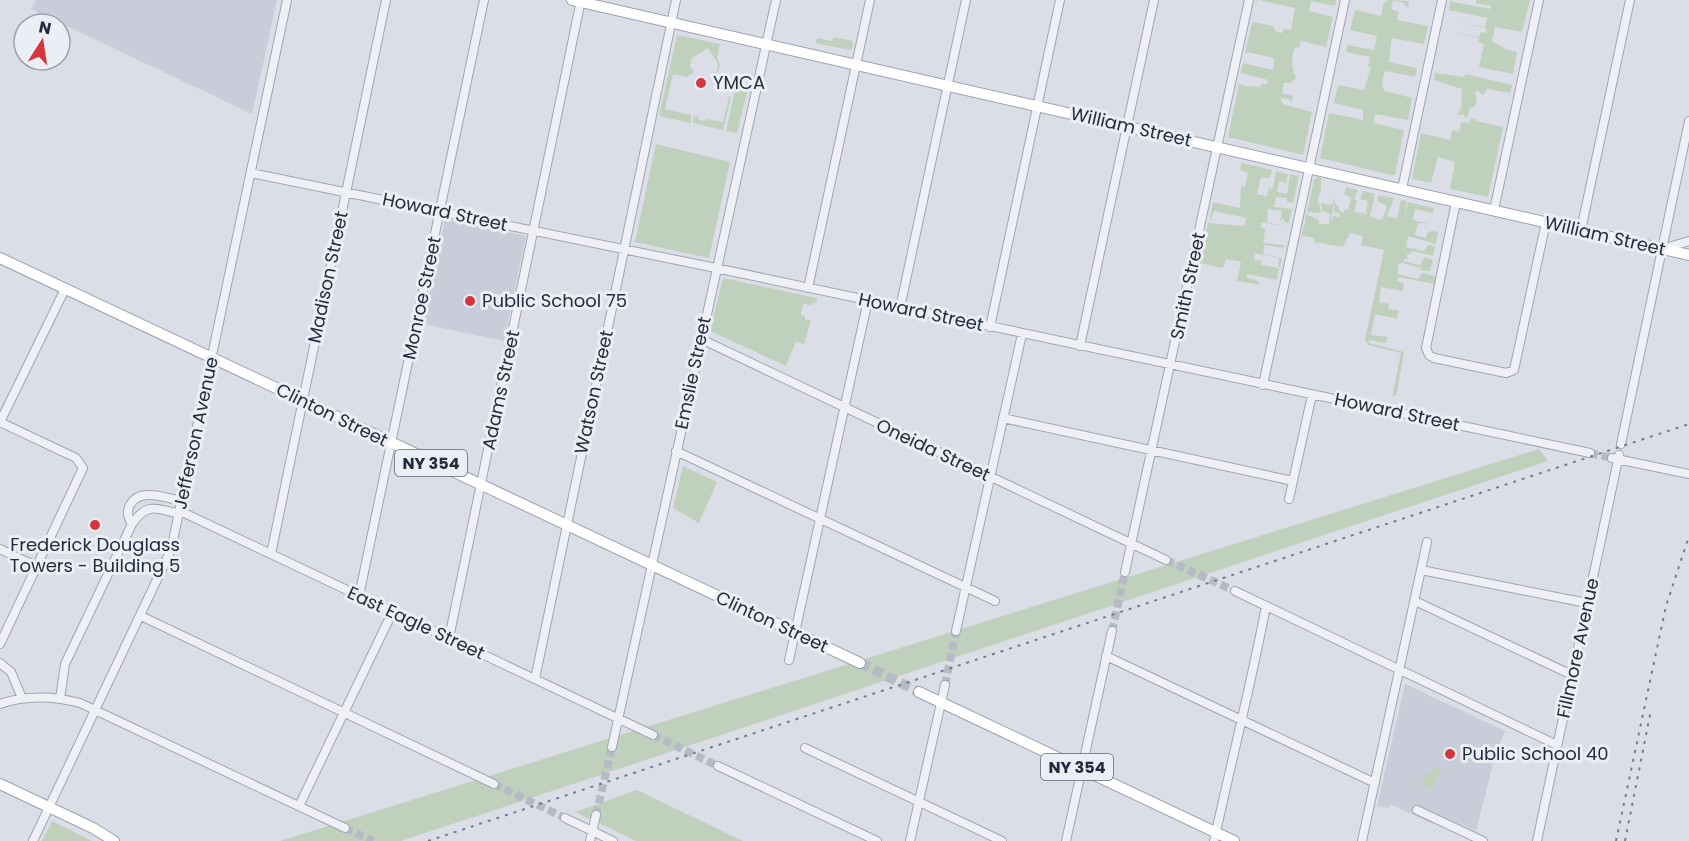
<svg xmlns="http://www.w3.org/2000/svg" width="1689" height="841" font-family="Poppins,sans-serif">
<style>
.built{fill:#c9cdd9}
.green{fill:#bfd1bc}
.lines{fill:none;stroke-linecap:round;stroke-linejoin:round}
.minor-tunnel{stroke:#b6bac5;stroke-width:8;stroke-dasharray:8 4;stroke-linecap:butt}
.major-tunnel{stroke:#b6bac5;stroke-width:10;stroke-dasharray:10 5;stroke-linecap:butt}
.minor-casing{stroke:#a0a5b1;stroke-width:10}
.major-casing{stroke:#9aa1b3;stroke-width:12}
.minor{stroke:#eef0f5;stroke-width:8}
.major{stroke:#fff;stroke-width:10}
.rail{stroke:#747c91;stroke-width:2;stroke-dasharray:3 6;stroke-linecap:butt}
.poi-dot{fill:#d7353d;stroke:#eaeef5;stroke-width:2}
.labels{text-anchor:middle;stroke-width:6;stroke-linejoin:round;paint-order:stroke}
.shield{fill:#eaeef5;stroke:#5f6675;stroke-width:1.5}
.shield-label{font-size:16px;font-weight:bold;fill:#242b3e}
.poi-label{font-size:18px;fill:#242b3e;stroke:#eaeef5;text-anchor:start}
.street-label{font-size:18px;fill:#242b3e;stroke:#eaeef5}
</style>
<rect width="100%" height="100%" fill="#dbdee7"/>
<path class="built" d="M36 0H277L252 114 31 9Z
M445 219 526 236 504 341 423 324Z
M1405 684 1505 731 1496 752 1476 831 1437 814 1433 824 1390 804 1389 808 1377 806Z"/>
<path class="green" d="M1257 0H1336L1335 6 1311 1 1309 11 1333 17 1326 47 1301 41 1299 48 1295 47C1291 59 1291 67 1296 78L1291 83H1284L1282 93 1293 96 1292 102 1288 99 1281 98V101L1285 105 1312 112 1303 155 1228 137 1239 84 1251 87 1252 86 1260 87 1262 84H1267L1268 80 1241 73 1243 63 1273 70 1274 58 1247 52 1245 54 1252 22 1273 26 1276 32 1282 33 1283 29 1291 30 1295 8 1258 0 1255 6Z
M1387 0 1409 1 1408 8 1402 2 1393 1 1391 9 1399 12 1397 20 1428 26 1424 44 1392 38 1389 62 1417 68 1415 77 1385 71C1383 78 1380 85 1385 91L1412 98 1408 120 1375 114 1374 123 1404 130 1395 175H1391L1320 158 1329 113 1363 120V110L1334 103 1338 85 1364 90 1371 67H1368L1370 57 1346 52 1347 45 1374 50 1377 36 1350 30 1355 10 1381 16 1384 2 1387 3Z
M1476 0H1530L1522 32 1495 27 1492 42 1503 47 1504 49 1517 52 1513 74 1479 67 1484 44 1478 42 1479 38 1445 30 1479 37 1481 32 1486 33V28L1447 20 1485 27 1487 18 1449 10 1450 1 1490 9 1491 6 1476 3Z
M677 35 720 44 717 58 720 65 718 72 710 75 717 71 718 64 708 48 692 58 690 66 694 72 687 77 673 74 665 109 691 115V123L659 116Z
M834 37 853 41 852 49 849 50 816 43 817 38 832 41Z
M1435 73 1464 77 1466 74 1512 85 1510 93 1487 89 1483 95 1478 91 1475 92 1477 100 1475 106 1470 108 1467 119 1464 115 1457 114 1461 108 1462 89 1434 80Z
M736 86 748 89 737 133 726 131Z
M729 96 731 97 723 130 693 123 694 116 699 117 698 120 705 121 706 119 723 122Z
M1471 118 1476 119V121L1503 127 1488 197 1450 189 1455 162 1438 157 1431 183 1412 179 1421 133 1450 140 1452 130 1459 132 1461 122 1469 123Z
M656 144 730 162 709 258 635 242Z
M1242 163 1272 170 1270 178 1261 177 1257 194 1267 196 1269 188 1273 189 1276 171 1288 174 1286 183 1279 181 1277 192 1287 194 1290 174 1299 176 1293 203 1287 202V198L1276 197 1274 207 1292 209 1289 223 1284 222V218L1280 221 1282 211 1268 209 1267 222 1287 227 1261 222V227L1265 229V233H1262L1265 235 1263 243 1284 245 1281 256 1283 248 1265 245 1263 254 1282 258 1280 267H1278L1279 258 1255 253 1254 259 1262 261 1261 265 1279 268 1277 280 1247 274V278L1256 280 1261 285 1237 281 1241 262 1226 259 1223 268 1201 263 1197 277 1208 223 1244 226 1246 218 1214 211 1211 219H1210L1213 202 1240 208 1241 186 1245 187 1248 173 1240 170Z
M1317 177 1321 178V190L1317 201 1319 202 1321 213 1307 212 1314 180Z
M1346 187 1358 190 1354 199 1357 200 1354 212 1368 214 1366 212 1368 201 1360 199 1363 191 1375 194 1370 217 1382 220 1387 206 1377 201 1378 195 1394 198 1387 216 1397 218 1401 200 1407 201 1404 221 1408 202 1434 208 1433 213 1415 209 1413 220 1429 224 1418 223 1415 235 1426 238 1427 233 1431 231 1438 232 1436 244 1408 236 1406 247 1424 251 1428 245 1435 246 1433 256 1412 251 1411 254H1407V257L1410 259 1405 258 1403 261 1420 265 1425 257 1433 260 1430 271 1420 270 1421 265 1420 268 1402 263 1398 265V274L1418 279 1422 273 1435 276 1436 278 1434 284 1398 277 1397 281 1404 283 1403 291 1381 287 1379 302 1389 304 1388 309 1399 310 1397 319 1375 314 1371 335 1388 337 1386 343 1369 340V343L1404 352 1397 392 1396 395 1392 397 1401 353 1368 345 1365 340 1384 250 1361 245 1363 236 1350 233 1343 247 1314 242V238L1303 236 1300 243 1304 224 1307 223H1305L1306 214 1319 220V224H1329L1330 214 1322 211 1321 203 1332 205 1336 196 1330 222 1333 216 1340 217V213L1334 212 1335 203 1339 207V211L1344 213 1345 209 1348 210 1351 198 1344 194Z
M723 278 817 298 816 303 813 302 812 305 803 304 801 315 805 316V319L811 321 804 344 796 342 786 366 710 331Z
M1539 449 1548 461 401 841H280Z
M683 466 717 482 699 523 673 508Z
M1434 766 1441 769 1432 790 1421 784 1426 774H1430Z
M637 790 743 841H636L575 812Z
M52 821 92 841H42Z"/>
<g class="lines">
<path class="minor-tunnel" d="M1590 453 1612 458
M1166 560 1235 591
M1112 631 1125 572
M945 685 956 631
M653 735 718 766
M494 784 565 818
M596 815 612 747
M345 828 373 841"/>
<path class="major-tunnel" d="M860 663 919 692"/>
<defs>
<path id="minor" d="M251 173 711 267 1590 453
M1402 189 1442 0
M1456 202 1426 348 1429 355 1434 358 1506 373 1514 370 1546 222
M1494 210 1539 0
M1581 230 1630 0
M1662 249 1689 241
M808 288 870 0
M900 308 966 0
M990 327 1060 0
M701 339 1166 560
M1080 346 1154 0
M1263 385 1345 0
M1003 418 1293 481
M0 422 76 458 83 468 0 644
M0 422 65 289
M1621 444 1689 121
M676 451 995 601
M1612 458 1689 474
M1289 499 1312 395
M180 511 653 735
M132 524C128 518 126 512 130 505 139 487 167 498 182 501
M0 549 36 566
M271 554 386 0
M1421 570 1587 603
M1125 572 1249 0
M1235 591 1557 745
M359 596 484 0
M1415 601 1572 675
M141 616 494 784
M956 631 1022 334
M449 638 581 0
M1106 656 1375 783
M789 660 868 300
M0 663 11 672 22 698
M535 679 676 0
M60 699 65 664 132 524C148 501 156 509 180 514
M0 704C26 695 53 696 80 703L345 828
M612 747 776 0
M805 748 1002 841
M718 766 877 841
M299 806 393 611
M1417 810 1483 841
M565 818 613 841
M33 841 171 550 287 0
M590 841 596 815
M910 841 945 685
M1066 841 1112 631
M1214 841C1231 763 1251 685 1266 606
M1362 841 1427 542
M1537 841 1619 455"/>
<path id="major" d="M572 0 1689 255
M0 258 860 663
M919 692 1234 841
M0 784 93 828 114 841"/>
</defs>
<use href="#minor" class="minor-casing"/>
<use href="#major" class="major-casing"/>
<use href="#minor" class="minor"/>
<use href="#major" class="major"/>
<path class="rail" d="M428 841 1689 424
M1616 841 1666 606 1689 536
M1625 841 1651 710"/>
</g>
<g class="poi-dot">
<circle cx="701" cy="83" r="6"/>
<circle cx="470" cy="301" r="6"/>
<circle cx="95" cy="525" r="6"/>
<circle cx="1450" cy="754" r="6"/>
</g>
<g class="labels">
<g class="shield">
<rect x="395" y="450" width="72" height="26" rx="4.5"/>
<rect x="1041" y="754" width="72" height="26" rx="4.5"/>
</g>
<g class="shield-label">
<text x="431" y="469">NY 354</text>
<text x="1077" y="773">NY 354</text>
</g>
<g class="poi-label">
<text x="713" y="89">YMCA</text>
<text x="482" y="307">Public School 75</text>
<text x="95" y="551" text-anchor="middle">Frederick Douglass<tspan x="95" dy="21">Towers - Building 5</tspan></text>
<text x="1462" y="760">Public School 40</text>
</g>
<g class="street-label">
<text transform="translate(1131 127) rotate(13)" y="6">William Street</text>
<text transform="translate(445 212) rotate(12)" y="6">Howard Street</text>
<text transform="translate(1605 236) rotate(13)" y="6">William Street</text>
<text transform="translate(328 277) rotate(-78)" y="6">Madison Street</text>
<text transform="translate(1188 286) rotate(-78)" y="6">Smith Street</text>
<text transform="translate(422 298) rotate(-78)" y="6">Monroe Street</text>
<text transform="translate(921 312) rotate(12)" y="6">Howard Street</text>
<text transform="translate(693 373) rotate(-78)" y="6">Emslie Street</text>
<text transform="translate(501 390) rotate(-78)" y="6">Adams Street</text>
<text transform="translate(594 392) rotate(-78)" y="6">Watson Street</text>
<text transform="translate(1397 412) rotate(12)" y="6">Howard Street</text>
<text transform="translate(332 415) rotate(26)" y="6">Clinton Street</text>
<text transform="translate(196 433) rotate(-78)" y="6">Jefferson Avenue</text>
<text transform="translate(933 450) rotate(25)" y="6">Oneida Street</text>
<text transform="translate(772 622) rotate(25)" y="6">Clinton Street</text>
<text transform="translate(416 623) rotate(25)" y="6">East Eagle Street</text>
<text transform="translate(1578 648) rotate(-78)" y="6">Fillmore Avenue</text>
</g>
</g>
<g transform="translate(42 42) rotate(12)"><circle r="28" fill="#eaeef5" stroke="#9ba0ac" stroke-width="1.5"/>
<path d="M0-4.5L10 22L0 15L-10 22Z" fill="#d7353d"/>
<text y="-9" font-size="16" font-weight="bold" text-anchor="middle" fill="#242b3e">N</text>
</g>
</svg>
